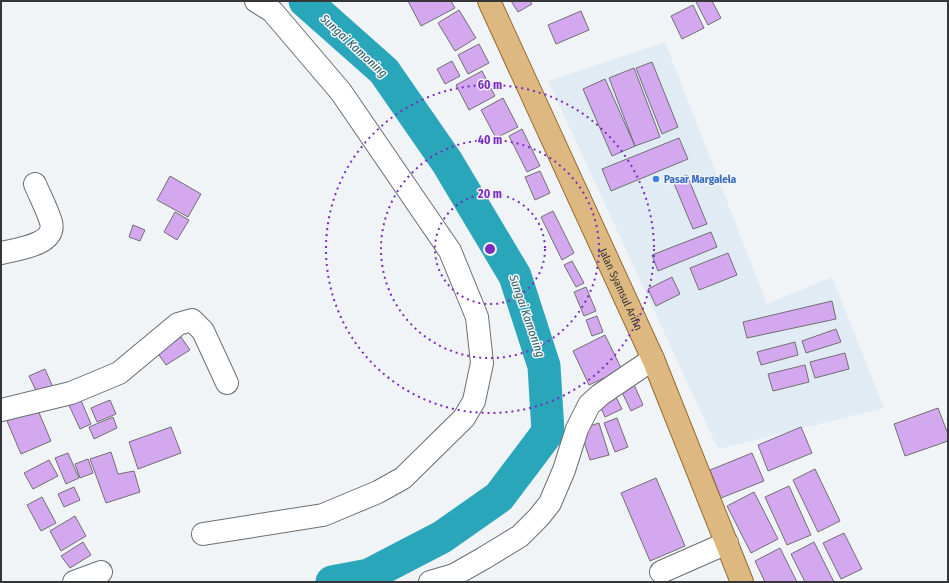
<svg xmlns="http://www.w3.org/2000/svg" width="949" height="583" font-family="'Fira Sans Condensed',sans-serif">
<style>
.built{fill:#e1ebf4}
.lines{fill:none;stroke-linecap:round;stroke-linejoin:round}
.river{stroke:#2aa6bb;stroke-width:33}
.building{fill:#d4a8ee;stroke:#726f73}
.minor-casing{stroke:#6b6f72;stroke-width:24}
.major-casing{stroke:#936c30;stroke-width:24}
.minor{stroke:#fff;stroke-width:22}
.major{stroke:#ddb880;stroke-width:22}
.ring{fill:none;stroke:#7b2cbf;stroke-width:2;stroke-dasharray:2 4}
.shop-dot{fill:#3f7fe0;stroke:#f0f4f7;stroke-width:1.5}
.labels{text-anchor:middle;stroke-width:3;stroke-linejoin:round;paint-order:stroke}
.shop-label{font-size:11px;font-weight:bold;fill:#366cbe;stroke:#f0f4f7;text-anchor:start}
.street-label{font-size:11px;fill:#353638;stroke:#f0f4f7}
.water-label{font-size:12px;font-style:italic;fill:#2d5d67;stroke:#f0f4f7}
.centre{fill:#7b2cbf;stroke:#f0f4f7;stroke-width:2}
.ring-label{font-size:12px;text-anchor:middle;font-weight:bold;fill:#7b2cbf;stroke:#f0f4f7;stroke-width:3;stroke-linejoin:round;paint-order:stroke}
</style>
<rect width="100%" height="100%" fill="#f0f4f7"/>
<path class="built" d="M665 42 767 304 832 277 884 408 718 449 548 81Z"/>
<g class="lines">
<path class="river" d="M305 1 384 71 447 162 515 276 544 366 548 432 499 497 442 537 369 575 332 582"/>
</g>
<path class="building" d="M408 1H451L455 8 421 26Z
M511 1H530L532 4 518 12Z
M699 1H712L721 18 708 25 696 2Z
M693 5 704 28 682 39 671 16Z
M459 10 476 38 455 51 438 23Z
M581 11 589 30 556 44 548 25Z
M479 44 489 63 468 74 458 55Z
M452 61 460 76 445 84 437 69Z
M652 62 678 127 662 134 636 68Z
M634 68 660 137 635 146 609 78Z
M482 71 495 96 469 110 456 85Z
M605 79 635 146 612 156 583 89Z
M503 98 518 127 496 138 481 110Z
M522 129 540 166 527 172 509 136Z
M679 138 688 159 611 191 602 169Z
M540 171 550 193 535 200 525 177Z
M687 175 707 224 693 229 673 181Z
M170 176 201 194 188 217 157 200Z
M553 211 574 253 562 260 541 217Z
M175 212 189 220 177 240 164 232Z
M133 225 145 230 140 241 129 237Z
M711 232 717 247 658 271 652 255Z
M728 253 737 275 699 290 690 268Z
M572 261 584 283 576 287 564 265Z
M672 277 680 294 656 306 648 289Z
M586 287 596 311 584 316 574 292Z
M832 301 836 319 747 338 743 322Z
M597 316 603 332 592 336 586 320Z
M836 329 841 342 806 353 802 341Z
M605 335 622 370 589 385 573 351Z
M181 337 190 350 166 365 157 352Z
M795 342 798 355 761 365 757 352Z
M845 353 849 369 815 378 810 362Z
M805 365 809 382 773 391 768 374Z
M45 369 55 392 40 399 29 376Z
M632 380 643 405 631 411 619 386Z
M614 393 622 409 605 417 598 401Z
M80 398 91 424 80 429 68 403Z
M110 400 116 414 97 422 91 408Z
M37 408 51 441 21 454 7 421Z
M938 408 948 434V441L905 456 894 424Z
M113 417 117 428 94 439 89 427Z
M617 418 628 447 615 452 604 423Z
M599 423 609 455 590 460 580 429Z
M171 427 181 453 138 469 129 442Z
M801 427 812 453 768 471 758 445Z
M111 452 118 474 134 471 140 492 106 503 90 459Z
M68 453 79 478 66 484 55 458Z
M752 453 764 481 721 498 710 470Z
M88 459 93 473 80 478 75 464Z
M49 460 58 476 33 489 24 473Z
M815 469 840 521 818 532 793 480Z
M656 478 685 546 650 561 621 493Z
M789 486 811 535 787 545 765 497Z
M74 487 80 500 64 507 58 494Z
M754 492 778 539 751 553 727 506Z
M42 497 56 523 41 531 27 505Z
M75 516 86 536 61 551 50 531Z
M844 533 862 569 841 579 823 543Z
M83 542 91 555 70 568 61 556Z
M814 542 834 582H805L791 554Z
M780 548 797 582H765L755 561Z"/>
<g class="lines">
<defs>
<path id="minor" d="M1 253C17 249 57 245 51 222 47 209 40 196 35 184
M1 410 71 393 119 373 178 324 192 320 203 331 227 383
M203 534 323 515 378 492 403 478 464 418 474 401 482 363 477 317 450 251 341 92 272 11 256 1
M661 572 727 543
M74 582 101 572
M430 582 454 575 484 558 520 536 539 517 550 503 564 470 577 429 589 405 600 395 653 359"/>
<g id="major">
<path id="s1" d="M489 1 653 359 742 582"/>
</g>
</defs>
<use href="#minor" class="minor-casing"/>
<use href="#major" class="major-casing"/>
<use href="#minor" class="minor"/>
<use href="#major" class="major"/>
</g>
<g class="ring">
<circle cx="490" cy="249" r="55"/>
<circle cx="490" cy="249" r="109"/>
<circle cx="490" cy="249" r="164"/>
</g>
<circle class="shop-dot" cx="656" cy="179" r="4"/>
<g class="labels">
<g class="shop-label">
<text x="664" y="183">Pasar Margalela</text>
</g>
<g class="street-label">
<text dy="4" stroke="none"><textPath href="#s1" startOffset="317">Jalan Syamsul Arifin</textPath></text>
</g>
<g class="water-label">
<text transform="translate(354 46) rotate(43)" y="4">Sungai Kamoning</text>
<text transform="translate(527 316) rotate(71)" y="4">Sungai Kamoning</text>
</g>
</g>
<circle cx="490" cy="249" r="6" class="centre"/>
<g class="ring-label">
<text x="490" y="89">60 m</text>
<text x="490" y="144">40 m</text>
<text x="490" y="198">20 m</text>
</g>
<rect width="949" height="583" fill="none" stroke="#353638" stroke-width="4"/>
</svg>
